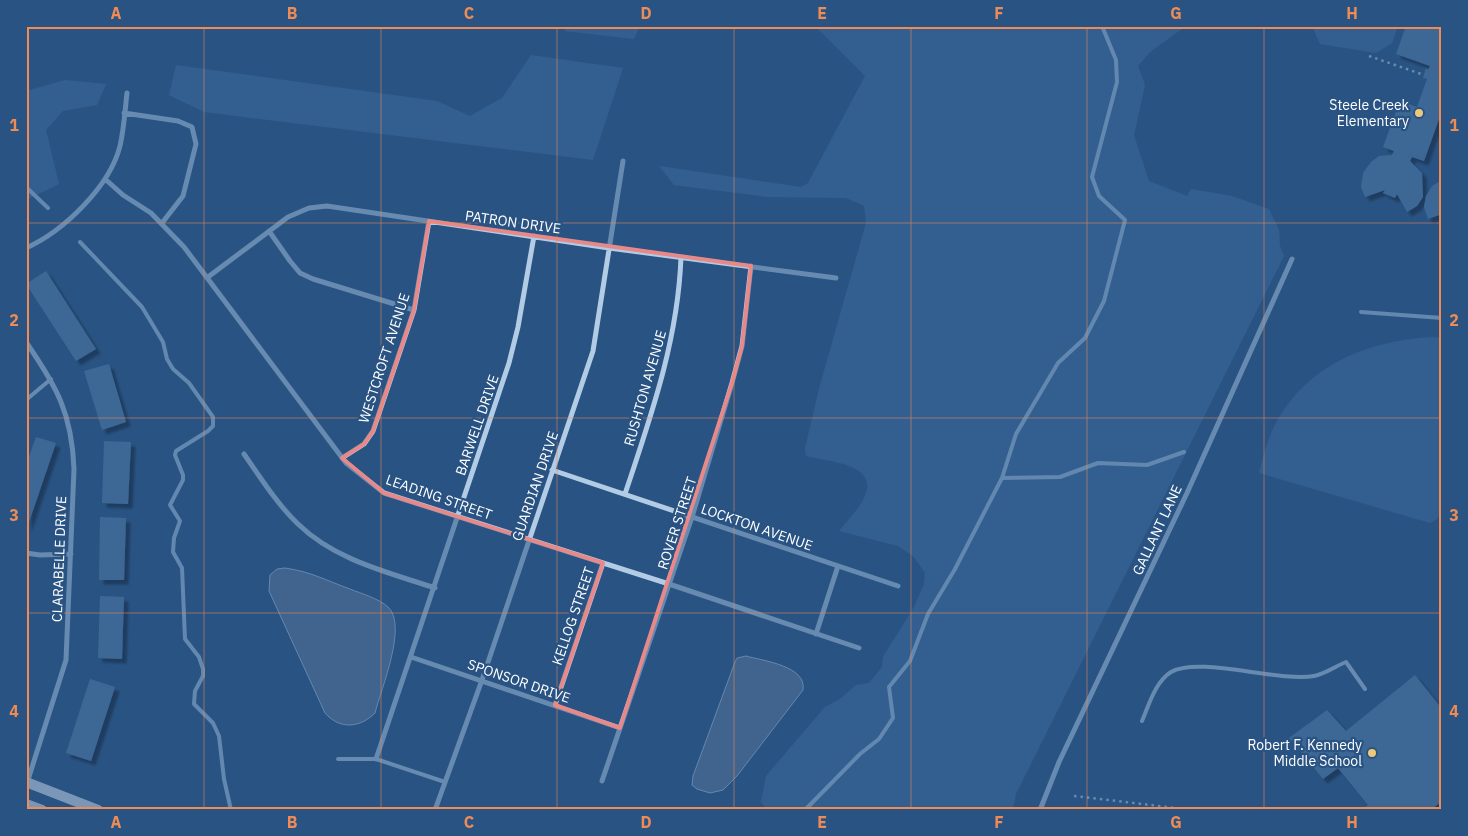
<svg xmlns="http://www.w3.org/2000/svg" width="1468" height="836" font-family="'IBM Plex Sans',sans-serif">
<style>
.green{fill:#3e6d9f}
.water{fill:#5c7899;stroke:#a7c7e7}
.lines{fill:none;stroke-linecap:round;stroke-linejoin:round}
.stream{stroke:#a7c7e7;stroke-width:4}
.building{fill:#567fac;filter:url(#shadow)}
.path{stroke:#b2cce6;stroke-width:2.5;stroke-dasharray:2.5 4;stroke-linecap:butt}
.lane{stroke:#b2cce6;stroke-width:4}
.street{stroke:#b2cce6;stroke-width:5}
.secondary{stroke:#dce8f6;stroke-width:10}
.marked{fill:none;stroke:#e88989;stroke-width:4;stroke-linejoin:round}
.grid{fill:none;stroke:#ef8b55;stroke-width:1;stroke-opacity:0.55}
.poi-dot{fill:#edc879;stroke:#295383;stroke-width:2}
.labels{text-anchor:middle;stroke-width:4.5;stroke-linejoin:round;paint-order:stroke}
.poi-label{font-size:14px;fill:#fff;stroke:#295383;text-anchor:end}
.street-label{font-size:14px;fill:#fff;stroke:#295383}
.neatline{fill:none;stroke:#ef8b55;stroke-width:2}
.grid-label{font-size:16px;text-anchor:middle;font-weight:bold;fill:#ef8b55}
</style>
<defs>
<filter id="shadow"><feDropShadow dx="4.5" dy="4.5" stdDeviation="1" flood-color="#0009"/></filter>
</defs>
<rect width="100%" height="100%" fill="#295383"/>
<path class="green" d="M568 26H640L634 39 564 31Z
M815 26H1186L1150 52 1138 66 1145 85 1134 135 1149 181 1187 196 1191 189 1232 196 1269 209 1279 230 1280 246 1284 256 1016 794 1013 810H767L761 802 766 776 825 707 840 699 856 685 869 683 882 667 883 657 914 607 924 584 925 573 914 557 898 546 839 531C847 521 857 511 863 500 883 464 830 462 806 456L805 448 820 385 866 223 864 206 846 198 767 197 674 185 659 166 801 187 808 183 865 76Z
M1312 26H1398L1392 43 1376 53 1320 44Z
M531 55 623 68 593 160 204 112 169 95 176 65 437 101 470 116 502 98Z
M65 80 106 84 97 105 63 111 46 130 59 184 26 200V91Z
M1433 337 1442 338V510L1437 519 1430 523 1259 473C1262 461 1265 448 1270 436 1299 368 1363 341 1433 337Z"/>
<path class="water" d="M285 568C312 572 325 580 350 589 362 594 378 598 388 607 408 625 381 689 375 713 360 728 340 730 325 713L269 591 270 575 277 569Z
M746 656C764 661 807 666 803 690L737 776 723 790 710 793 697 789 692 785 693 776 735 662 737 658Z"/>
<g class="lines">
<path class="stream" d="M26 187 48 208
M80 242 142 307 163 342 167 359 173 369 189 383 213 417V426L208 431 176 451 175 455 183 475V480L170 505 180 521 174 538 173 552 182 568 185 639 199 657 203 669V676L195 691 194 704 213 723 219 736 224 779 231 810
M1361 312 1442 318
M1002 478 1060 477 1098 463 1147 465 1184 452
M805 810 860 754 879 739 893 718 889 687 910 661 928 614 955 569 1002 478 1016 434 1058 363 1085 338 1104 301 1125 220 1099 196 1092 177 1117 82 1116 60 1102 26"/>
</g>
<path class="building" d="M1406 26H1442V120L1439 119 1424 161 1412 157 1410 161 1422 173 1423 197 1417 206 1407 212 1397 194 1395 198 1383 193 1385 190 1365 197 1361 187 1363 173 1371 162 1379 156 1392 155 1394 151 1383 147 1400 101 1417 107 1427 79 1423 78 1426 68 1428 70 1430 66 1396 54Z
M1442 180V214L1428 219 1424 207 1426 196 1432 186Z
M46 271 96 349 76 361 26 284Z
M109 364 126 422 102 430 84 371Z
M36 437 56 443 27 528 26 465Z
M104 441 131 442 128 504 102 503Z
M100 517 126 518 124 580H99Z
M100 596 124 597 122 659 98 658Z
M1415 675 1442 709V801L1431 810H1361L1368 805 1338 768 1323 779 1289 738 1327 710 1346 731Z
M90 679 115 687 91 761 66 753Z"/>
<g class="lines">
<path class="path" d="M1369 56 1424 75
M1074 796 1193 810"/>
<path class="lane" d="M26 400 51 379
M1142 721C1149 705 1155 682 1171 672 1199 656 1277 682 1314 676 1325 674 1336 666 1346 662L1365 689
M338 759H376L445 782"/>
<path class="street" d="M124 113 178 121 192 127 196 144 183 196 162 223
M105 179 123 195 151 213 184 247 346 463 384 493 669 584 859 648
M269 231 290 261 300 273 313 279 414 310
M26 248C64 231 110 186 120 146 124 129 125 110 127 93
M208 277 288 217 309 208 327 206 609 248 836 278
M26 342C57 387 72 414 74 469L66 660 27 783
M244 454C260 477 277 504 298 524 335 560 387 572 435 588
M342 458 364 444 373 431 414 310 429 221
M552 470 898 586
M625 494C651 416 678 340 681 257
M26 553 40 555 71 554
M816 634 838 566
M411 657 620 728
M555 705 603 563
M376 759 509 363 518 327 534 236
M602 781 692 517 732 383 742 346 751 266
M435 810 482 680 593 351 623 161
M1040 810 1059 762 1187 493 1292 259"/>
<path class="secondary" d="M26 782 98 810
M26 804 42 810"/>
</g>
<path d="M0 0H1468V836H0ZM429 221 751 266 742 346 732 383 620 728 555 705 603 563 384 493 342 458 364 444 373 431 414 310Z" fill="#295383" fill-opacity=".55" fill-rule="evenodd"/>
<path class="marked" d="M429 221 751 266 742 346 732 383 620 728 555 705 603 563 384 493 342 458 364 444 373 431 414 310Z"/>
<path class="grid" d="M204 26V810M381 26V810M557 26V810M734 26V810M911 26V810M1087 26V810M1264 26V810M26 223H1442M26 418H1442M26 613H1442"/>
<g class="poi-dot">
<circle cx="1419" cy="113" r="5"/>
<circle cx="1372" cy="753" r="5"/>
</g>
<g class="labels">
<g class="poi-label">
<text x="1409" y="110">Steele Creek<tspan x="1409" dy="16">Elementary</tspan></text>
<text x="1362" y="750">Robert F. Kennedy<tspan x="1362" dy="16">Middle School</tspan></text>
</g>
<g class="street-label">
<text transform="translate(513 222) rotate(8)" y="5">PATRON DRIVE</text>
<text transform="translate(384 358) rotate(-72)" y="5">WESTCROFT AVENUE</text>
<text transform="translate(645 388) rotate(-74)" y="5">RUSHTON AVENUE</text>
<text transform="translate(477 425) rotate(-71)" y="5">BARWELL DRIVE</text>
<text transform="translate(535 486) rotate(-71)" y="5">GUARDIAN DRIVE</text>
<text transform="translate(439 497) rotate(19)" y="5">LEADING STREET</text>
<text transform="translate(677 523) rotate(-72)" y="5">ROVER STREET</text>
<text transform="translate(757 527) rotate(19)" y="5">LOCKTON AVENUE</text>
<text transform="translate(1157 530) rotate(-65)" y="5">GALLANT LANE</text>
<text transform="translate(59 559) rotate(-88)" y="5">CLARABELLE DRIVE</text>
<text transform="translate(573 616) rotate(-71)" y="5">KELLOG STREET</text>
<text transform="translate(519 681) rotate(19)" y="5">SPONSOR DRIVE</text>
</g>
</g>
<rect width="1468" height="836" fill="none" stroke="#295383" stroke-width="55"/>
<rect x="28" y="28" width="1412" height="780" class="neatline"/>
<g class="grid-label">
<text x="116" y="19">A</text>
<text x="292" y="19">B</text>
<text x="469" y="19">C</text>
<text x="646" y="19">D</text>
<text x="822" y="19">E</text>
<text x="999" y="19">F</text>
<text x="1176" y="19">G</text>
<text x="1352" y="19">H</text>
<text x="14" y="131">1</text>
<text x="1454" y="131">1</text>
<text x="14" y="326">2</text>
<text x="1454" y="326">2</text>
<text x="14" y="521">3</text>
<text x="1454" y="521">3</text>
<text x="14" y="717">4</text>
<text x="1454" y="717">4</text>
<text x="116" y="828">A</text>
<text x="292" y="828">B</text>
<text x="469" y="828">C</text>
<text x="646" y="828">D</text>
<text x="822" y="828">E</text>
<text x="999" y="828">F</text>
<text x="1176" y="828">G</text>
<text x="1352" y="828">H</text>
</g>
</svg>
